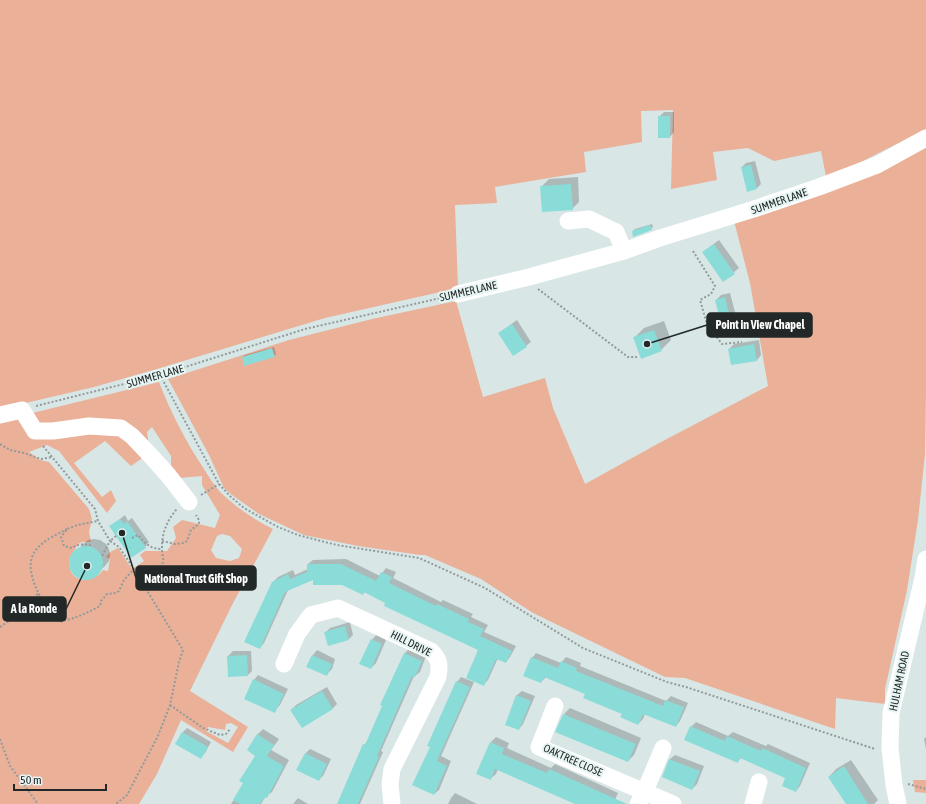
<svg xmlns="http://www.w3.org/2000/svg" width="926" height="804" font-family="'Asap Condensed',sans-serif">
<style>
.green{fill:#eab098;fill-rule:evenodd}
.shadow{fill:#0003}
.building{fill:#8adcd8}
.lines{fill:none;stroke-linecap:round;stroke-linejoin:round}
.path{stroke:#919b9b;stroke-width:2;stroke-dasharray:2 2;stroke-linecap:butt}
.minor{stroke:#fff;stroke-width:17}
.labels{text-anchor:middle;stroke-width:4;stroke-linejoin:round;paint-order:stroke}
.street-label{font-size:11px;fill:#222827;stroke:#e6f4f3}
.leader{fill:none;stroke:#222827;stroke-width:1.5}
.callout-dot{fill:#222827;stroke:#e6f4f3;stroke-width:1.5}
.callout{fill:#222827;stroke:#222827;stroke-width:1.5}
.callout-label{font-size:12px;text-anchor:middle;font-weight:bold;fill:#fff}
</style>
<rect width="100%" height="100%" fill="#d9e6e6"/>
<path class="green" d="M0 0H926V129L861 162 826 176 821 151 774 161 748 148 713 152 717 180 671 189 673 110 641 111 642 142 584 152 586 172 495 187 497 203 455 205 458 288 325 318 157 369 94 387 0 409Z
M926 143V391L925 454 918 520 907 590 885 689V704L836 698 835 729 685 678 665 677 533 613 481 579 425 555H420L358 546 304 535 259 514 232 495 224 488 209 455 168 379 289 340 372 319 456 301 483 397 545 378 553 408 585 484 661 442 768 386 750 283 734 221Z
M159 382C171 413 186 442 204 469 209 477 214 485 220 492 236 507 254 520 273 529L232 605 190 691 248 727 233 752 181 720 157 774 139 804H0V421ZM152 427 171 456V471L179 478 202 476V485L220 515 215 528 182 520 173 527 176 538 167 551H145L140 555 144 561 132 569 118 548 110 552 106 557 110 559 108 571 103 570C93 584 70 584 69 563 69 555 75 551 78 544L82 542H91L89 532 92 519 89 509 49 462 40 460 29 452 47 445 59 451 107 513 116 501 111 490 102 497 74 463 105 441 131 466 141 459 149 446 147 432ZM222 534 230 536 242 549 239 558 230 561 216 558 211 550 217 536ZM231 723 238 727 228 743 206 731 208 727 225 730 226 724Z
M913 780H926V793L915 792Z"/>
<path class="shadow" d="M664 112H674V132L670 137 659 117Z
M755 161 761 184 756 189 742 167 746 163Z
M578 177 579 202 572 209 542 186 549 179Z
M652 224 653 227 651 229 633 231 635 229Z
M719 240 739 268 723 281 703 252Z
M730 293 735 312 730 317 721 319 716 300 721 295Z
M517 320 531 342 514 355 499 333Z
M664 321 671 340 661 350 634 338 644 328Z
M759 340 761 355 757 360 729 349 734 344Z
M274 347 276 354 274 357H243L245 355Z
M125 515 128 521 132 518 149 542 145 547 111 526Z
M94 539 100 540 106 544 109 549 110 555 109 561 105 566 93 577 87 579 80 577 75 574 72 569 71 563 72 557 83 544 88 540Z
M346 559 380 576 386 568 396 572 393 578 441 602 443 600 473 614 471 617 488 625 484 632 516 646 510 657 506 662 498 658 488 680 484 684 479 650 365 592 363 594 343 584 313 578 288 590 264 643 260 648 273 582 278 577 293 570 295 575 308 569V564L313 560Z
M350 622 353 635 349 639 329 645 325 633 330 628Z
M376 635 386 640 376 663 371 668 372 640Z
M409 649 426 656 420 672 415 676H414L381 751 383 752 360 804H338L364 745 368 741 383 706 381 705 405 653Z
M317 650 335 659 332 669 327 674 308 666 313 655Z
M233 651H251L252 671 248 675 228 656Z
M536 653 561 663 566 657 581 663 580 666 666 701 671 696 688 703 680 721 676 726 645 714 643 719 638 724 623 713 586 693 546 677 541 682 532 658Z
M258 675 288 689 280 705 275 710 254 680Z
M461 677 474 682 441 756 451 761 439 790 434 794 431 746 457 682Z
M327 687 337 704 332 709 291 710 296 705Z
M522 691 535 696 523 724 519 729 506 724 517 695Z
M570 708 641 738 634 755 628 761 564 714Z
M696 722 728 736 733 732 766 746 768 744 810 763 800 786 796 791 786 777 741 758 737 762 691 727Z
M187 728 211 742 205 753 201 757 182 733Z
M263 729 279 739 271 750 289 760 272 792 266 796 261 804H231L245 783 256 755 248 750 258 734Z
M496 737 509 743 507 748 551 768 555 764 618 793 613 804H576L498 769 496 774 490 779 491 742Z
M926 737V749L924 739Z
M310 749 331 759 323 776 318 780 305 754Z
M675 755 704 766 697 784 692 789 663 776 670 759Z
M851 760 878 800 874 804H847L829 777 836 769Z
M455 793 477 804H448L451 798Z
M298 798 308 804H293Z"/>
<path class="building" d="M658 116H670V138H658Z
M751 165 757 189 747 192 741 167Z
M571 184 573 210 542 212 540 186Z
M650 225 652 230 633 237 632 231Z
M714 244 735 274 723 282 702 252Z
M725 297 730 318 720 320 715 300Z
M512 324 527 347 513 356 498 333Z
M654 330 662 351 641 359 633 337Z
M754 344 757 361 731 365 728 349Z
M272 348 275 357 244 366 242 357Z
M120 519 124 524 127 521 146 548 131 558 109 526Z
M69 563a17 17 0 1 1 34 0a17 17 0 1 1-34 0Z
M307 564H341L376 581 381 572 392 577 389 583 436 606 437 604 469 619 468 622 484 629 480 636 512 651 506 663 496 659 484 686 466 678 478 650 384 606 385 603 364 592 363 595 342 585H313V580L285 592 260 649 244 642 272 582 288 574 290 579 307 572Z
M345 626 349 640 328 646 324 632Z
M371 639 382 644 371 669 359 664Z
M404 653 422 661 415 677 412 676 377 756 379 757 358 804H337L363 744 365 745 382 706 380 705Z
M247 655 248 676 228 677 227 656Z
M312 655 332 664 327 676 306 667Z
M531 657 558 668 561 661 577 668 576 671 663 706 665 700 684 707 676 727 643 714 638 725 620 717 622 714 583 698 585 694 544 677 541 683 523 676Z
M253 679 284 694 275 713 244 699Z
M456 681 470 687 437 761 447 766 434 795 412 785 430 747 427 746Z
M322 691 333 709 302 728 290 710Z
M516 695 531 701 519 730 505 725Z
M563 714 636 744 628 762 555 732Z
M690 726 725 741 727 736 761 751 762 748 806 768 796 792 782 786 785 778 740 758 738 763 684 740Z
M182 732 208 747 201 759 175 744Z
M257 734 274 745 267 756 284 766 267 798 265 797 260 804H240L233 800 243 783 239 781 255 756 247 750Z
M490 742 504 748 502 754 547 773 549 769 627 804H575L495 769 491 780 476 774Z
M305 753 327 764 319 781 296 770Z
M669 759 700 771 692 790 662 777Z
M844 766 868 804H846L828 777Z"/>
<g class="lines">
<path class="path" d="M693 251 715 286 711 294 700 300 707 324 722 344 742 342
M538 289 628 357H637
M160 375 219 484 230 496 244 508 278 527 298 535 337 545 419 558 485 588 583 648 667 682 686 687 875 749
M36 406 160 375 305 329 445 297
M0 444 10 450 24 453 41 459 52 457
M43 446 95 509 98 521 110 541 102 556
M201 495 219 484
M67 529C56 535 41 541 34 553 22 572 45 608 59 622 74 619 87 613 100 606L101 601 107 594 116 593 119 591 124 580 134 569
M116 536 110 541 119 547 134 569 183 650 179 662 170 705 158 736 127 795 116 804
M132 538 138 535C144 543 151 549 161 549
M162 541 175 544 184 543 187 541 191 530 199 524V520L196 515
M90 546V545C84 544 77 544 72 548L64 546 61 537 67 529 77 525 98 521
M137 574C144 572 156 571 161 566 166 560 161 553 162 547 162 533 167 520 177 509
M0 627 34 604 38 599 36 595 38 594
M170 705 203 728 220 735 226 734 230 729
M0 739 10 766 38 804
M908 784 926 789"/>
<path class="minor" d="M568 221 589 219 616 232 624 251
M458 294 529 277 624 251 660 238 754 209 819 187 877 165 926 138
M0 415 22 410 35 431H53L89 426 121 428 132 436 150 455 168 475 189 502
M284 664 297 634 311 615 338 608 431 651C440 660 440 665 438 677L392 769 390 784 392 804
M555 706 539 747 673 804
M638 804 645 791 663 748
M753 804 759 782
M898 804 894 785 890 748 891 713 923 578 926 559"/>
</g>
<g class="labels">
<g class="street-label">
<text transform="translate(779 201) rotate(-19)" y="4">SUMMER LANE</text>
<text transform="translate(468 291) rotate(-13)" y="4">SUMMER LANE</text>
<text transform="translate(155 376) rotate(-16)" y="4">SUMMER LANE</text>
<text transform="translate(411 643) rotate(27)" y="4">HILL DRIVE</text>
<text transform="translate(899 681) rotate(-78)" y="4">HULHAM ROAD</text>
<text transform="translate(573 760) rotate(24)" y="4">OAKTREE CLOSE</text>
</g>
</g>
<path class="leader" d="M647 344L707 325M122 533L136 578M87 566L66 609"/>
<g class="callout-dot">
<circle cx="647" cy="344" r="4"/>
<circle cx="122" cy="533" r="4"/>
<circle cx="87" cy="566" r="4"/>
</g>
<g class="callout">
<rect x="707" y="313" width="105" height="24" rx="4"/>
<rect x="136" y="566" width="120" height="24" rx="4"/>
<rect x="3" y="597" width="63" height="24" rx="4"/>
</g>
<g class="callout-label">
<text x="760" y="329">Point in View Chapel</text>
<text x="196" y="583">National Trust Gift Shop</text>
<text x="34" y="613">A la Ronde</text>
</g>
<path d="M14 784v6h92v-6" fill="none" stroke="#222827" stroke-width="2"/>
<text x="20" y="784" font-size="12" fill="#222827" stroke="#e6f4f3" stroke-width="3" paint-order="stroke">50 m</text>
</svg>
